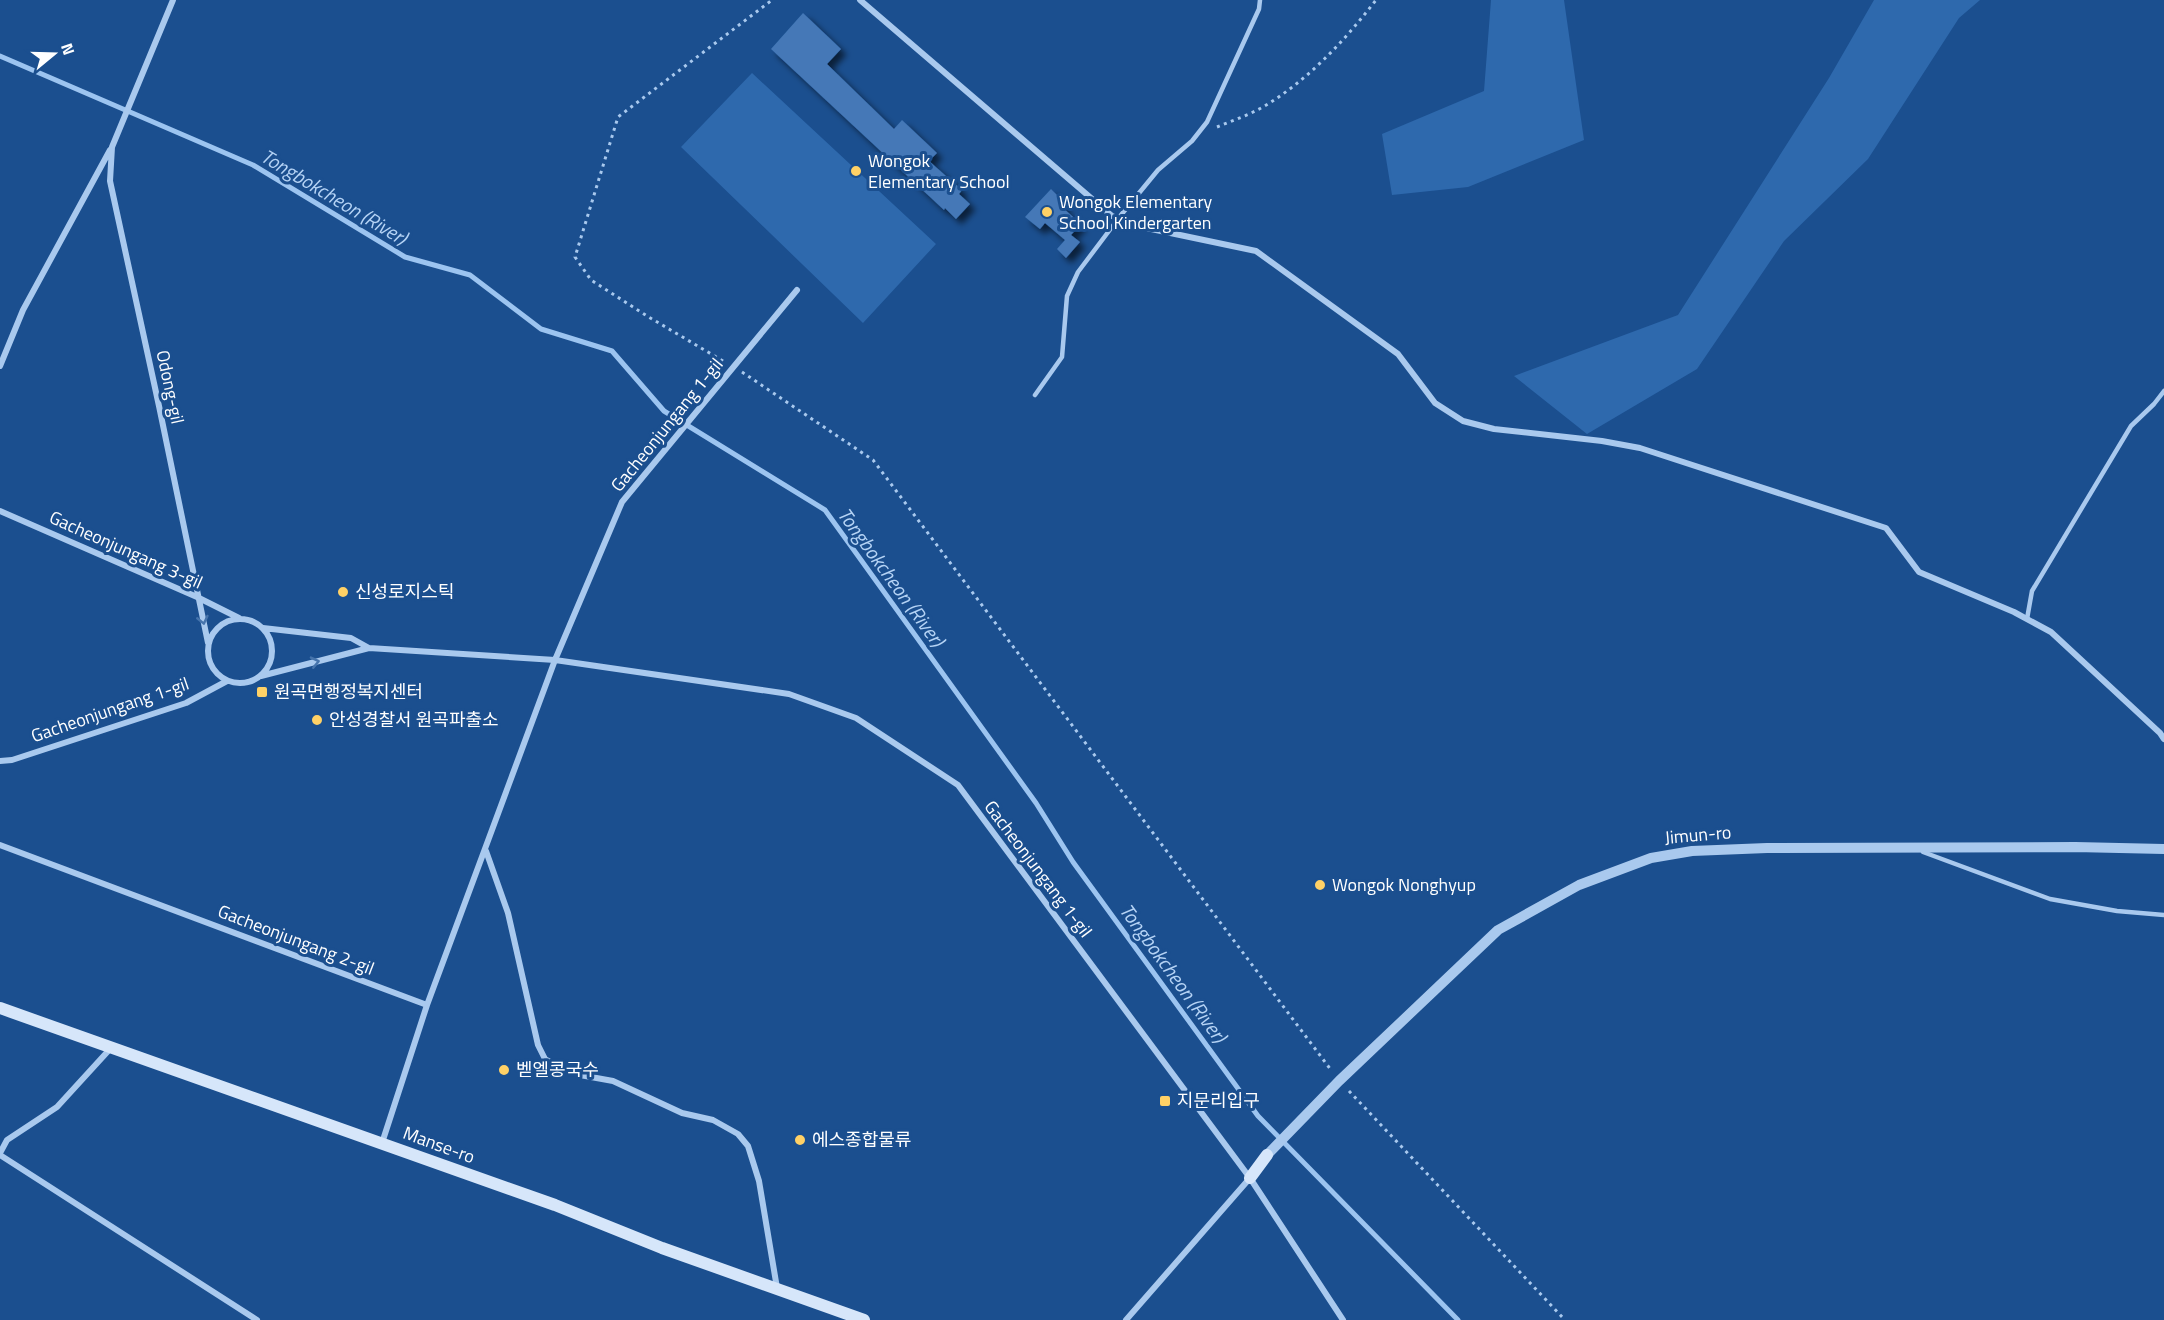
<svg xmlns="http://www.w3.org/2000/svg" width="2164" height="1320" font-family="'Titillium Web','Noto Sans KR',sans-serif">
<style>
.green{fill:#2e69ad}
.lines{fill:none;stroke-linecap:round;stroke-linejoin:round}
.stream{stroke:#9cc4f0;stroke-width:5}
.building{fill:#4478b7;filter:url(#shadow)}
.path{stroke:#a9c9ee;stroke-width:3;stroke-dasharray:3 4.5;stroke-linecap:butt}
.service{stroke:#a9c9ee;stroke-width:4.5}
.minor{stroke:#a9c9ee;stroke-width:6}
.tertiary{stroke:#a9c9ee;stroke-width:10}
.secondary{stroke:#d6e6fa;stroke-width:12}
.oneway{stroke:#4674ac}
.poi-dot{fill:#ffd166;stroke:#1b4f8f;stroke-width:2}
.labels{text-anchor:middle;stroke-width:6;stroke-linejoin:round;paint-order:stroke}
.poi-label{font-size:18px;fill:#fff;stroke:#1b4f8f;text-anchor:start}
.street-label{font-size:18px;fill:#fff;stroke:#1b4f8f}
.water-label{font-size:20px;font-style:italic;fill:#b5d3f5;stroke:#1b4f8f}
</style>
<defs>
<filter id="shadow"><feDropShadow dx="5.5" dy="5.5" stdDeviation="3" flood-color="#0009"/></filter>
</defs>
<rect width="100%" height="100%" fill="#1b4f8f"/>
<path class="green" d="M1491 0H1564L1584 140 1468 187 1392 195 1382 134 1484 91Z
M1874 0H1980L1959 18 1868 159 1784 241 1697 369 1587 434 1514 376 1678 315 1829 78Z
M752 73 936 244 863 323 681 147Z"/>
<g class="lines">
<path class="stream" d="M0 56 253 165 405 257 470 275 541 329 612 351 664 411 825 510 1036 803 1073 862 1258 1116 1458 1320"/>
</g>
<path class="building" d="M803 13 841 49 827 64 894 129 902 120 937 153 929 161 962 190 959 194 970 204 956 219 945 208 944 210 771 49Z
M1051 189 1065 203 1062 207 1081 224 1071 235 1080 242 1066 258 1057 249 1065 240 1045 223 1040 229 1025 217Z"/>
<g class="lines">
<path class="path" d="M1217 127C1234 120 1252 114 1268 104 1311 77 1345 40 1376 0
M723 361 647 316 591 280 575 257 618 117 772 0
M742 372 873 460 1331 1070
M1349 1091 1565 1320"/>
<path class="service" d="M1035 395 1062 357 1067 296 1078 272 1121 215 1158 170 1192 141 1207 122 1259 9 1260 0
M2027 619 2032 591 2131 426 2154 404 2164 391
M1923 852 2050 899 2117 911 2164 915"/>
<path class="minor" d="M173 0 112 147 110 181 159 406 208 643
M860 0 1112 216 1137 226 1256 251 1398 354 1435 403 1463 421 1494 429 1602 441 1640 448 1886 528 1919 572 2014 612 2051 632 2160 733 2164 739
M0 366 23 310 110 150
M0 511 197 597 239 618
M208 651a32 32 0 1 1 64 0a32 32 0 1 1-64 0Z
M263 628 351 638 369 648
M261 676 369 648 555 660 789 694 856 718 958 785 1250 1178 1343 1320
M0 761 12 760 186 703 227 681
M0 845 427 1005
M486 851 508 913 538 1045 545 1059 554 1064 580 1075 613 1081 682 1113 713 1120 738 1134 748 1146 759 1181 777 1288
M382 1143 427 1005 555 660 622 502 797 290
M0 1153 7 1140 57 1107 110 1049
M0 1155 257 1320
M1126 1320 1250 1178"/>
<path class="tertiary" d="M1267 1155 1339 1081 1498 930 1579 885 1651 858 1692 851 1767 848 2075 847 2164 849"/>
<path class="secondary" d="M0 1008 555 1205 662 1248 864 1320
M1250 1178 1267 1155"/>
</g>
<defs><path id="oneway-chevron" d="M-2-3.5L2.5 0L-2 3.5" fill="none" stroke-width="1.6" stroke-linecap="round" stroke-linejoin="round" transform="scale(1.5)"/></defs>
<g class="oneway">
<use href="#oneway-chevron" transform="translate(203 620) rotate(77)"/>
<use href="#oneway-chevron" transform="translate(315 662) rotate(-13)"/>
</g>
<g class="poi-dot">
<circle cx="856" cy="171" r="6"/>
<circle cx="1047" cy="212" r="6"/>
<circle cx="343" cy="592" r="6"/>
<rect x="256" y="686" width="12" height="12" rx="3"/>
<circle cx="317" cy="720" r="6"/>
<circle cx="1320" cy="885" r="6"/>
<circle cx="504" cy="1070" r="6"/>
<rect x="1159" y="1095" width="12" height="12" rx="3"/>
<circle cx="800" cy="1140" r="6"/>
</g>
<g class="labels">
<g class="poi-label">
<text x="868" y="167">Wongok<tspan x="868" dy="21">Elementary School</tspan></text>
<text x="1059" y="208">Wongok Elementary<tspan x="1059" dy="21">School Kindergarten</tspan></text>
<text x="355" y="598">신성로지스틱</text>
<text x="274" y="698">원곡면행정복지센터</text>
<text x="329" y="726">안성경찰서 원곡파출소</text>
<text x="1332" y="891">Wongok Nonghyup</text>
<text x="516" y="1076">벧엘콩국수</text>
<text x="1177" y="1107">지문리입구</text>
<text x="812" y="1146">에스종합물류</text>
</g>
<g class="street-label">
<text transform="translate(170 387) rotate(78)" y="6">Odong-gil</text>
<text transform="translate(667 425) rotate(-51)" y="6">Gacheonjungang 1-gil</text>
<text transform="translate(126 550) rotate(24)" y="6">Gacheonjungang 3-gil</text>
<text transform="translate(110 710) rotate(-19)" y="6">Gacheonjungang 1-gil</text>
<text transform="translate(1698 835) rotate(-5)" y="6">Jimun-ro</text>
<text transform="translate(1038 869) rotate(53)" y="6">Gacheonjungang 1-gil</text>
<text transform="translate(296 940) rotate(21)" y="6">Gacheonjungang 2-gil</text>
<text transform="translate(439 1145) rotate(20)" y="6">Manse-ro</text>
</g>
<g class="water-label">
<text transform="translate(334 197) rotate(31)" y="7">Tongbokcheon (River)</text>
<text transform="translate(891 577) rotate(54)" y="7">Tongbokcheon (River)</text>
<text transform="translate(1173 973) rotate(54)" y="7">Tongbokcheon (River)</text>
</g>
</g>
<g transform="translate(54 54) rotate(71)" stroke="#1b4f8f" stroke-width="4.5" paint-order="stroke">
<path d="M0-4.5L10 22L0 15L-10 22Z" fill="#ffffff"/>
<text y="-9" font-size="16" font-weight="bold" text-anchor="middle" fill="#ffffff">N</text>
</g>
</svg>
